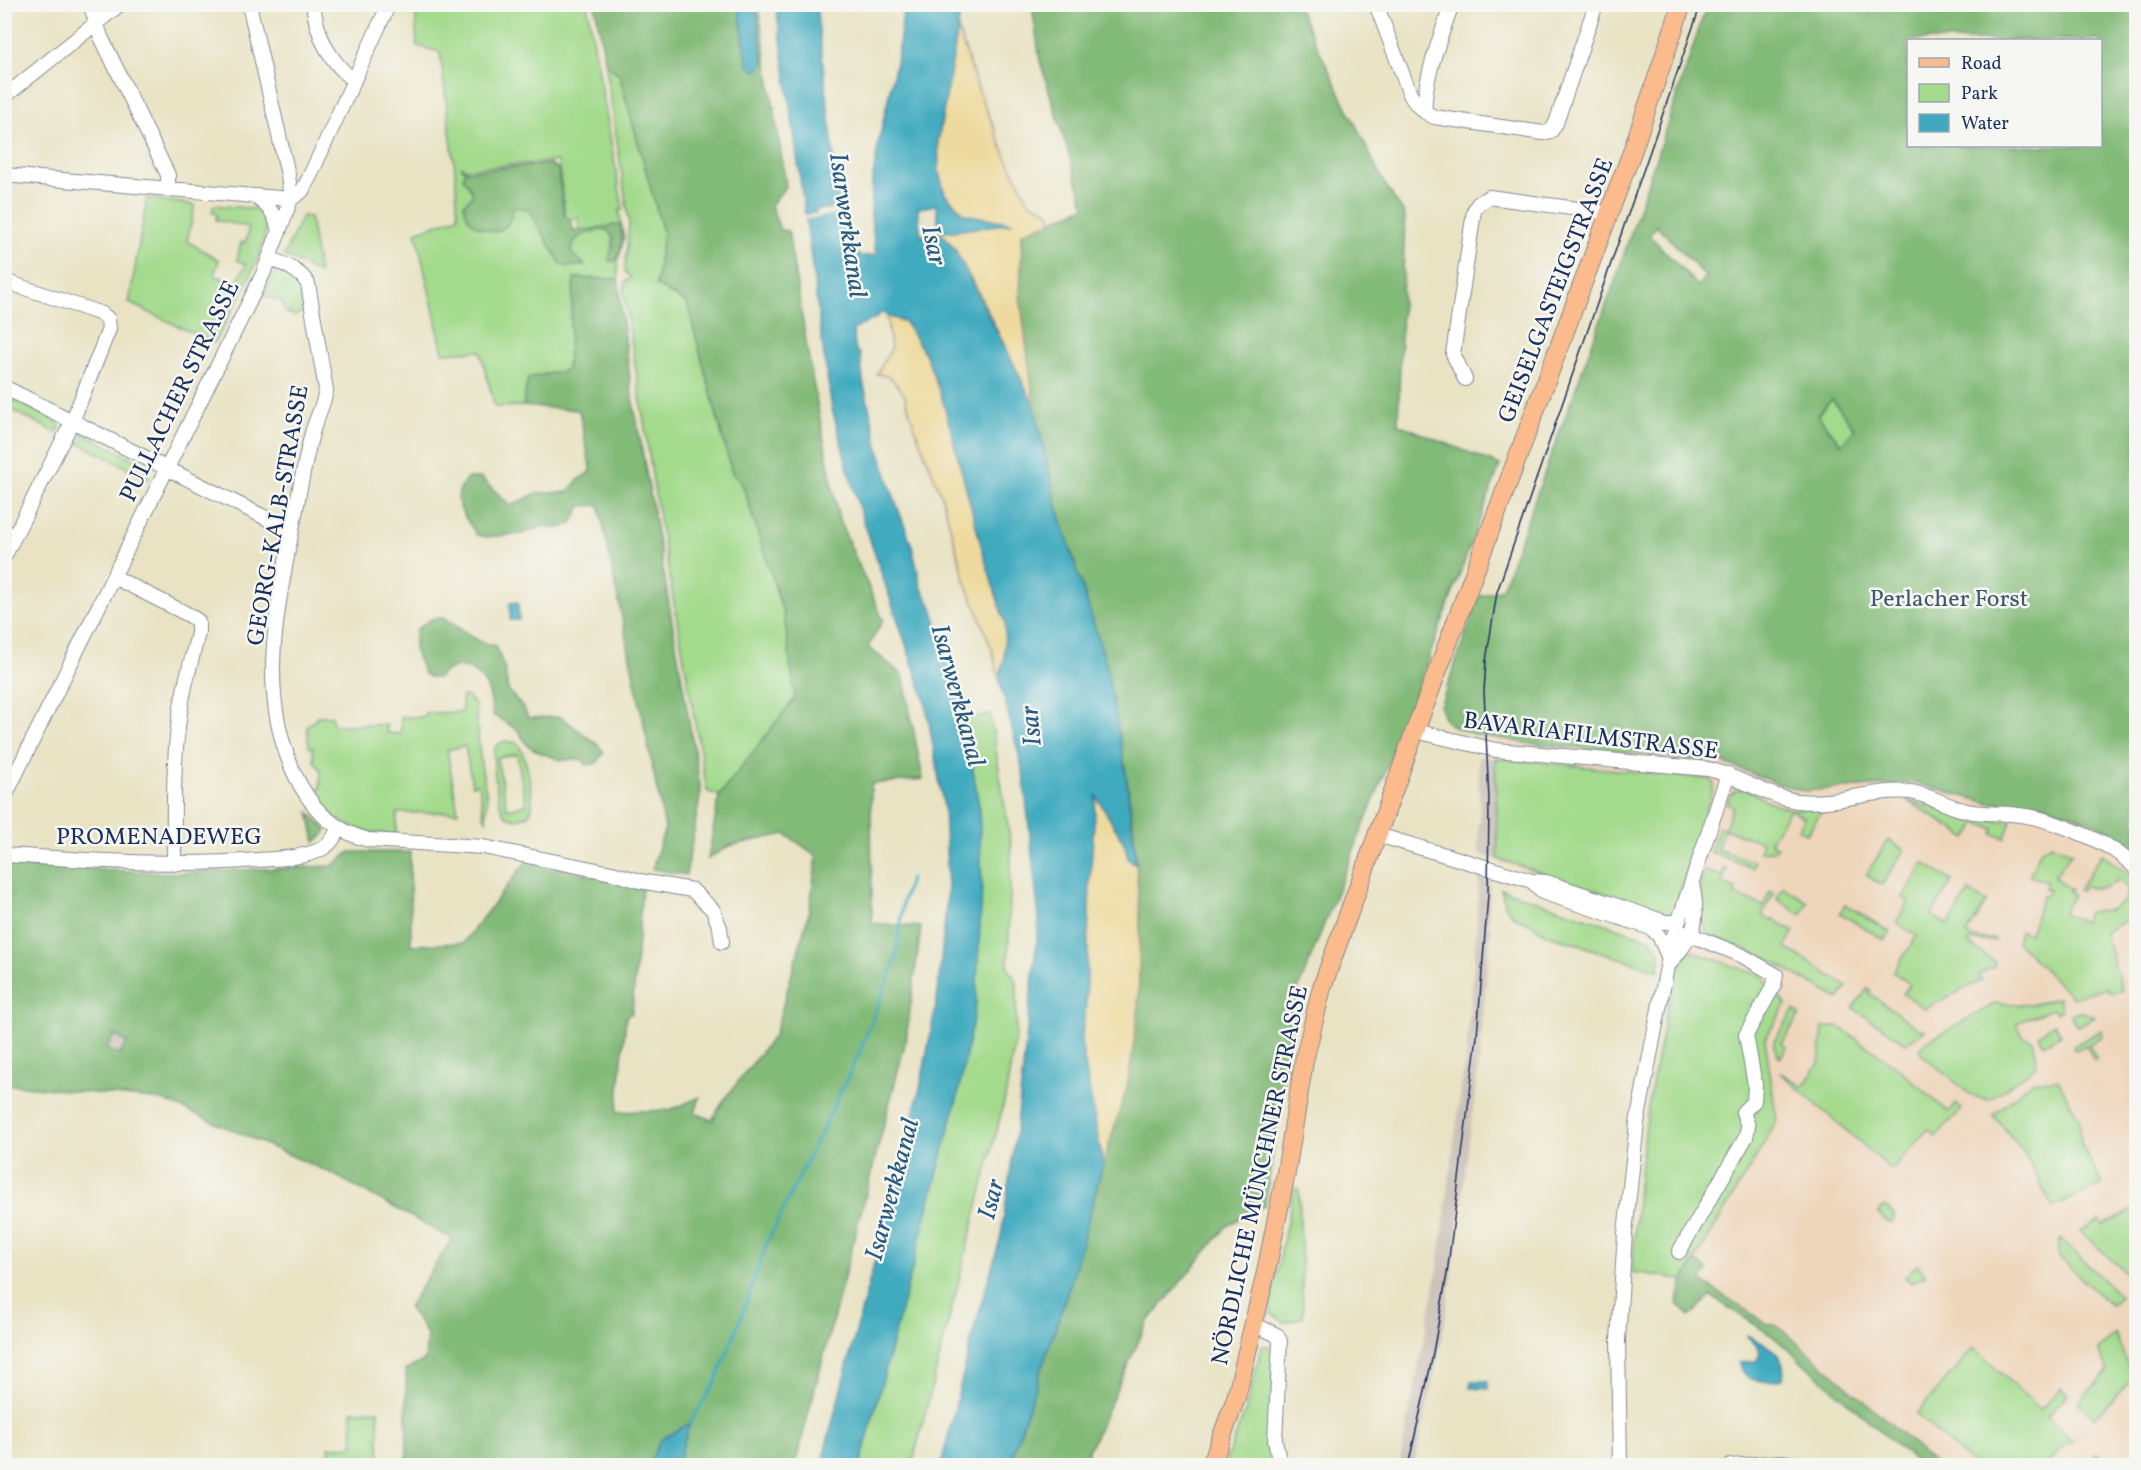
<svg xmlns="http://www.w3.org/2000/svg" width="2141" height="1470" font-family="Vollkorn,serif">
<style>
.built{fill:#eed6bb}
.industrial{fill:#ccc2b9}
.green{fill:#a3da8b;stroke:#5f8474;stroke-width:1.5;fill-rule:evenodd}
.forest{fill:#82ba77;stroke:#4e746a;stroke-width:1.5;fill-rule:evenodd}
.sand{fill:#eeda9e;stroke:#84847e;stroke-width:1.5}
.water{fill:#3faabf;stroke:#2d6c8e;stroke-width:1.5}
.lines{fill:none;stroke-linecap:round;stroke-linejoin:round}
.stream{stroke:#3faabf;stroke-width:3}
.minor-casing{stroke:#828991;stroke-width:16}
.major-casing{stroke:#828991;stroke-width:20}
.minor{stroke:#fff;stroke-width:14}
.major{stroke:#fbbb8c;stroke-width:18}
.tram{stroke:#1b2f5e;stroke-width:1.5}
.labels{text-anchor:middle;stroke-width:5;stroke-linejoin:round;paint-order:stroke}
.street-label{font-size:24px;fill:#1b2f5e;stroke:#f6f6f2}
.park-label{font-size:24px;fill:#3d5a69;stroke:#f6f6f2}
.water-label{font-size:26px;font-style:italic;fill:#285a80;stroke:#f6f6f2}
</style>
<rect width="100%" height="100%" fill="#f6f6f2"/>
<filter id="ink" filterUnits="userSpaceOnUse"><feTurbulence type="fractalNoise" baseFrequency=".0167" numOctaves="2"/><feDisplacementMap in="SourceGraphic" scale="12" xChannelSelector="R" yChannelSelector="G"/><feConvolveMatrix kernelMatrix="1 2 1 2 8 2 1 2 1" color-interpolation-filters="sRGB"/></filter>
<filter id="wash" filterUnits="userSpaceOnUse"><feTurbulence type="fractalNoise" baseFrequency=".008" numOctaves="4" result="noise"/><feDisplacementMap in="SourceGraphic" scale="24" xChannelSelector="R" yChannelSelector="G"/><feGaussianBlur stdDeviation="1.35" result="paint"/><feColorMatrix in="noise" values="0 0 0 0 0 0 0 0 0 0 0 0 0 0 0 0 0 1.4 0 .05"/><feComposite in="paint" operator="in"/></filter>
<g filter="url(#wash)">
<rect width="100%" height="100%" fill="#e9e3c4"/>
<path class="built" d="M1496 738 1526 743 1722 762 1777 783 1804 791 1914 783 1989 803 2043 804 2097 824 2124 839 2136 851V1465H1919L1774 1337 1711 1296 1690 1316 1677 1304 1683 1281 1669 1277 1632 1272 1638 1186 1650 1095 1674 973 1689 950 1698 928 1498 862 1495 758Z"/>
<path class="industrial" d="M1478 757 1495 758 1498 859 1479 855 1478 823H1480Z
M1479 875 1490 880 1488 926H1491L1479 1061 1452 1276 1442 1339 1414 1465H1399L1437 1274 1465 1059 1474 969Z
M114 1035 127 1041 120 1055 107 1049Z"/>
<path class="green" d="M415 5H587L623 210 619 211 624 238 618 262V279L574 278 567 370 528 378 523 406 495 407 480 351 443 353 416 232 458 217 455 170 440 52 417 46ZM558 161 566 219 578 218 580 230 566 232 573 261 528 209 514 206 510 215 464 169Z
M606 65 619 74 663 232 656 285 687 303 732 473 743 486 784 615 795 698 719 796 707 791 656 500 624 292 625 282 631 278 625 271 629 223Z
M147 198 195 205 187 241 219 260 214 275 236 284 246 264 237 260 241 242 245 243 248 234V227L216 220 217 214 212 213 214 205 256 209C290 221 224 323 214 343L129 303Z
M302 216 310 217 319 273 284 256Z
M279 266 300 277 309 309 295 316 285 312 282 302 263 295Z
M5 395 56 421 60 427 57 433 5 407Z
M1832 399 1855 429 1841 444 1817 415Z
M81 432 145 465 149 479 71 439 74 435Z
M462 696 468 697 475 705 481 765 487 797 486 820 484 816 479 784 472 785 465 746 447 750 458 812 397 813 396 835C383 834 367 834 355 828 339 822 318 808 315 791L320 788 321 770 314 761 313 747H309L307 726 315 720 317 716H332L333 725H386L387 733 401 734V717H425V713L462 712Z
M990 714 1011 845 1008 967 1017 983 1016 1035 1005 1098 912 1465 860 1466 958 1095 979 806 965 719Z
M504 741 517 743C526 753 532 790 532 803 533 809 530 812 527 816L517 819 506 816C498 809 490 756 496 746ZM517 754 526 805 507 809 497 758Z
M1495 758 1711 779 1714 785 1673 915 1498 859Z
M1747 789 1765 800 1790 809 1824 807 1807 834 1798 829 1805 818 1790 809 1770 842 1777 847 1774 851 1759 852 1762 842 1724 829 1717 849 1755 862 1753 868 1710 852 1719 827 1725 828 1733 806 1727 803C1731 792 1735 789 1747 789Z
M1907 800 1974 820 2011 821 2005 838 1993 834 1994 829 1977 823 1967 838Z
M1888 840 1904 850 1882 885 1866 875Z
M2051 845 2072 852 2054 877 2071 890 2069 892 2073 895 2063 913 2084 922 2087 912 2107 911 2126 901 2125 898 2129 895 2126 892 2129 890 2119 879C2107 889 2099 890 2084 886L2082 891 2078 890 2102 854 2136 880V921L2133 922 2127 919 2105 933 2122 991 2109 993 2107 987 2073 998 2017 942 2020 931 2030 934 2043 895 2046 896 2049 890 2045 888 2047 881 2029 876 2041 850Z
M1924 863 1952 881 1931 915 1948 925 1969 892 1987 902 1966 934 1972 938 1995 939V941H1969V944L1995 962 1994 967 1979 974 1982 980 1925 1009 1903 994 1910 984 1893 972 1917 936 1896 922 1909 902 1903 898Z
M1724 868 1727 869 1722 884 1736 889 1734 894 1763 906 1770 891 1774 893 1762 915 1771 921 1773 919 1794 931 1785 947 1847 986 1839 999 1768 959 1709 934 1705 929 1700 885 1704 870 1721 876Z
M1783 887 1808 902 1801 915 1777 899Z
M1501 889 1650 939 1660 952 1659 971 1546 934 1528 922 1514 917 1506 907Z
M1845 904 1890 932 1884 940 1840 913Z
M1689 950 1761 976 1786 1004 1765 1039 1777 1121 1683 1281 1669 1277 1632 1272 1638 1186 1650 1095 1674 973Z
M1868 988 1871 990 1869 993 1919 1029 1925 1030 1906 1043 1853 1008Z
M2059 998 2062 1010 2056 1013 2053 1009 2016 1023 2023 1036 2033 1041 2037 1058 2035 1067 1989 1100 1972 1096 1920 1053V1048L1926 1042 1996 1003 2030 1005Z
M1794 1010 1800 1014 1782 1043 1787 1047 1780 1058 1774 1047V1041Z
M2081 1012 2087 1013 2095 1017 2077 1027 2070 1014Z
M2054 1023 2061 1035 2044 1044 2039 1035Z
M1838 1026 1899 1069 1948 1112 1956 1104 1962 1109 1936 1136 1928 1129 1892 1170 1779 1072 1803 1087 1819 1063 1823 1028Z
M2102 1030 2103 1037 2089 1044 2097 1059 2094 1060 2086 1045 2075 1050 2073 1046Z
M2058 1080 2080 1121 2081 1143 2102 1184 2053 1208 2024 1152 1993 1115 2033 1081Z
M1299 1188 1303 1317 1285 1323 1271 1313 1270 1305 1294 1189Z
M1882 1207H1887L1894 1215V1219L1890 1223 1887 1222 1878 1213Z
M2136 1208V1282L2080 1231 2100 1220 2103 1225Z
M2061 1239 2120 1296 2111 1306 2058 1256V1242Z
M1917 1264 1926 1275 1911 1283 1905 1277Z
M2115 1333 2133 1379 2094 1418 2078 1403 2108 1371 2098 1350Z
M1262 1346H1267L1272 1349 1274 1362 1276 1465 1224 1466 1246 1409Z
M1974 1348 2040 1410 2061 1388 2068 1394 2047 1416 2073 1441 2067 1443 2047 1465H1974L1916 1414Z
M378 1410 380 1464 330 1465 329 1447 353 1446 352 1411Z
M2097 1453 2110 1465H2086Z"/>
<path class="forest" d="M595 5H738L741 19 764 64 755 5H758L786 186 771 205 780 230 788 231 810 366 839 520 883 620 868 647 903 675 923 779 871 784 872 923 921 927 906 1040 795 1465H405L407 1457 406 1370 425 1360 427 1334 408 1307 452 1239 331 1173 163 1100 5 1084V865L173 873 332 866 350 852H410L411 945 463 943 528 859 642 888 632 1013 626 1017 617 1112 670 1110 700 1097 695 1113 712 1120 724 1100 775 1034 809 912 817 856 785 834 729 846 708 859 719 796 795 698 784 615 743 486 732 473 687 303 656 285 663 232 619 74 606 65ZM114 1035 127 1042 120 1055 107 1049Z
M1032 5H1297L1384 183 1405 215 1398 424 1500 465 1405 722 1295 997 1265 1206 1255 1209 1227 1226 1147 1323 1082 1465 1009 1466 1073 1276 1103 1164 1127 1087 1138 1013 1140 919 1134 831 1125 767 1105 660 1057 506 1034 405 1020 296 1022 233 1085 207 1040 61Z
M1707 5H2136V851L2124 839 2097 824 2043 804 1989 803 1914 783 1804 791 1777 783 1722 762 1526 743 1473 734 1454 727 1445 720 1440 707 1479 596 1502 589 1615 281ZM2100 40V146H1908V40ZM1657 226 1706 277 1698 286 1649 235ZM1832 399 1855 429 1841 444 1817 415Z
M550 164 558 169 564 214 571 222 574 232 620 224C623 237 623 251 615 261H609C610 248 619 241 607 230 592 231 572 233 571 253L585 265 568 267 561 264 528 209 514 207 508 225 497 232C478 228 467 226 464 204L473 195 470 188 463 178 465 172 461 166 468 171Z
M574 278 618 279 632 397 652 504 701 791 686 875 652 869 665 828 599 505 581 506 572 523 561 528 543 526 522 534 487 537 477 535C464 516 447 497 468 478H481L511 506 537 493 568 492 578 480 591 471 579 410 523 406 528 378 567 370Z
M443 618 479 641 496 646 505 670 508 690 524 709 528 718 561 717 598 745 604 752 597 763 588 765 581 759 561 760 541 753 528 746 518 730 493 715C491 707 491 697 488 690 479 668 455 658 438 678L429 677 424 674 414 649 416 630 431 619Z
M309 812 327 830 322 837 315 842Z
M1695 1261 1708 1270 1701 1281 1767 1324H1775L1891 1424 1936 1465H1919L1774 1337 1711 1296 1690 1316 1677 1304 1683 1281Z"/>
<path class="sand" d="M958 29 978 89 1006 157 1029 202 1050 212 1052 221 1022 233 1020 296 1034 405 975 285 943 236H941L940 233 1011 223 965 214 945 194 939 173 938 142Z
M887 316 905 322 926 355 943 401 984 556 1005 623 1004 659 999 679 992 649 965 580 942 497 915 429 904 394 890 377 877 374 891 349Z
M1096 795 1125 845 1128 859 1136 864 1140 919 1138 1013 1127 1087 1103 1164 1081 1043 1086 1005 1090 880Z"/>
<path class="water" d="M738 5H755L764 64 756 71 748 65Z
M776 5H816L840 207 816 210V213L805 214Z
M904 5H960L958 29 938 142 939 173 945 194 964 214 1013 223 940 233 936 205 920 208H918L921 237H924L923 235 938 233 939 237 944 236 955 249 1034 405 1057 506 1105 660 1125 767 1136 864 1128 859 1125 844 1096 796 1090 880 1086 1005 1081 1043 1103 1164 1073 1276 1009 1465H941L974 1329 1001 1236 1017 1124 1039 919 1023 771 999 679 1004 659 1005 623 984 556 943 401 926 355 905 322 887 316 886 313 878 314V317L853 330 856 351 860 354 863 381 878 446 891 489 912 546 921 587 932 607 939 630 963 713 979 806 982 886 976 1004 958 1095 860 1465H821L920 1088 937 1000 948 887 944 808 925 700 858 505 832 409 822 342 806 220 841 214C851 231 842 239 860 256L876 255 871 218 872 182 879 140 898 53Z
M518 602 519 620H510V603Z
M1746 1335C1766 1344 1788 1353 1783 1379 1766 1382 1742 1385 1740 1362L1756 1361 1760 1354 1757 1346Z
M1471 1381H1488V1389L1470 1388Z
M690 1423 677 1465H649L660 1440Z"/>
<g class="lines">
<path class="stream" d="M690 1423 715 1383 742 1315 766 1245 859 1054 896 959 903 902 910 879"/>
</g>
</g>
<g filter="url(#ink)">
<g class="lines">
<defs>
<path id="minor" d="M90 4 101 37 168 175V190
M249 4 288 175 291 199
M313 4C317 37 329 60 354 81
M1376 4 1410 94C1416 106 1423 111 1434 117L1543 133 1551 131 1556 123 1596 4
M4 97 120 4
M1425 112C1422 83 1442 33 1452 4
M4 175 291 199
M256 197C270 207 276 215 279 233
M269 258C284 264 300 270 308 284L326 390C324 405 316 418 312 433 303 468 297 505 290 540 275 621 259 695 294 773 310 807 332 831 369 840L483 847 612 873 640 881 692 890 713 910 720 928 722 942
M4 281 102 314 108 319 109 329 72 422 4 557
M1465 379 1453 354 1474 211 1478 204 1489 197 1608 213
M4 387 292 531
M114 577 189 615 198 621V633C193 655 186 678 182 701 172 754 174 810 174 864
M1415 731 1496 750 1708 769C1739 776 1767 797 1798 801 1835 806 1874 788 1911 792 1930 795 1948 807 1967 811 1987 815 2007 812 2026 816 2049 819 2096 838 2115 851 2123 856 2129 862 2136 868
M4 798 263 274 291 199 302 191 309 178 389 4
M1378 835 1532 881 1546 882 1665 922H1677
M4 855C89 860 173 867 258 860 277 859 308 858 325 847 332 843 335 835 338 829
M1532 881 1542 892 1651 928 1659 936 1668 956
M1668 966C1693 934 1701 926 1692 884
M1679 1252 1746 1137 1748 1126 1743 1112 1754 1101 1755 1085 1746 1035 1774 985 1776 975 1741 955 1686 933
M1253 1324 1277 1335 1280 1341 1275 1440 1280 1466
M1620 1466 1618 1340 1625 1233 1637 1123 1672 941 1728 774
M1731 1466 1782 1462 1811 1466"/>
<path id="major" d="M1211 1466 1236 1398 1266 1272 1286 1173 1304 1061 1322 987 1415 731 1632 152 1682 4"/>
</defs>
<use href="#minor" class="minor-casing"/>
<use href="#major" class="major-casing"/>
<use href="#minor" class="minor"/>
<use href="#major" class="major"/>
<path class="tram" d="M1408 1466 1431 1364 1447 1274 1477 1036 1488 895 1489 800 1484 691 1486 661 1497 592 1701 4"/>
</g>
</g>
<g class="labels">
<g class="street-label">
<text transform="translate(1555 290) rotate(-69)" y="8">GEISELGASTEIGSTRASSE</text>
<text transform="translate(179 391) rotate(-64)" y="8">PULLACHER STRASSE</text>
<text transform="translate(277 515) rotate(-80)" y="8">GEORG-KALB-STRASSE</text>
<text transform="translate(1591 735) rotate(7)" y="8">BAVARIAFILMSTRASSE</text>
<text x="159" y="844">PROMENADEWEG</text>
<text transform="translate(1259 1175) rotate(-78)" y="8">NÖRDLICHE MÜNCHNER STRASSE</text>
</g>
<g class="park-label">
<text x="1949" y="606">Perlacher Forst</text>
</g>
<g class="water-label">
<text transform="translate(849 225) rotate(82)" y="9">Isarwerkkanal</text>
<text transform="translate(935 245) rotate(78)" y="9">Isar</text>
<text transform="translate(959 695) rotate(75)" y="9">Isarwerkkanal</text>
<text transform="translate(1030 726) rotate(-95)" y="9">Isar</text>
<text transform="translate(891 1189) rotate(-75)" y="9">Isarwerkkanal</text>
<text transform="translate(990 1199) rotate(-75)" y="9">Isar</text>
</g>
</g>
<rect width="2141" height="1470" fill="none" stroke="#f6f6f2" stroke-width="24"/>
<rect x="1907" y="39" width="195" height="108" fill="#f6f6f2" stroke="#9ea6b7" stroke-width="1.5"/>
<rect x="1919" y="58" width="30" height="9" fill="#fbbb8c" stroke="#9ea6b7" stroke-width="1.5"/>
<text x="1961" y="69" font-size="18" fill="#1b2f5e">Road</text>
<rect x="1919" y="84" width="30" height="18" fill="#a3da8b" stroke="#9ea6b7" stroke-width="1.5"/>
<text x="1961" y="99" font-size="18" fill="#1b2f5e">Park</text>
<rect x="1919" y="114" width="30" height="18" fill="#3faabf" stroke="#9ea6b7" stroke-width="1.5"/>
<text x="1961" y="129" font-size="18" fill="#1b2f5e">Water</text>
</svg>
